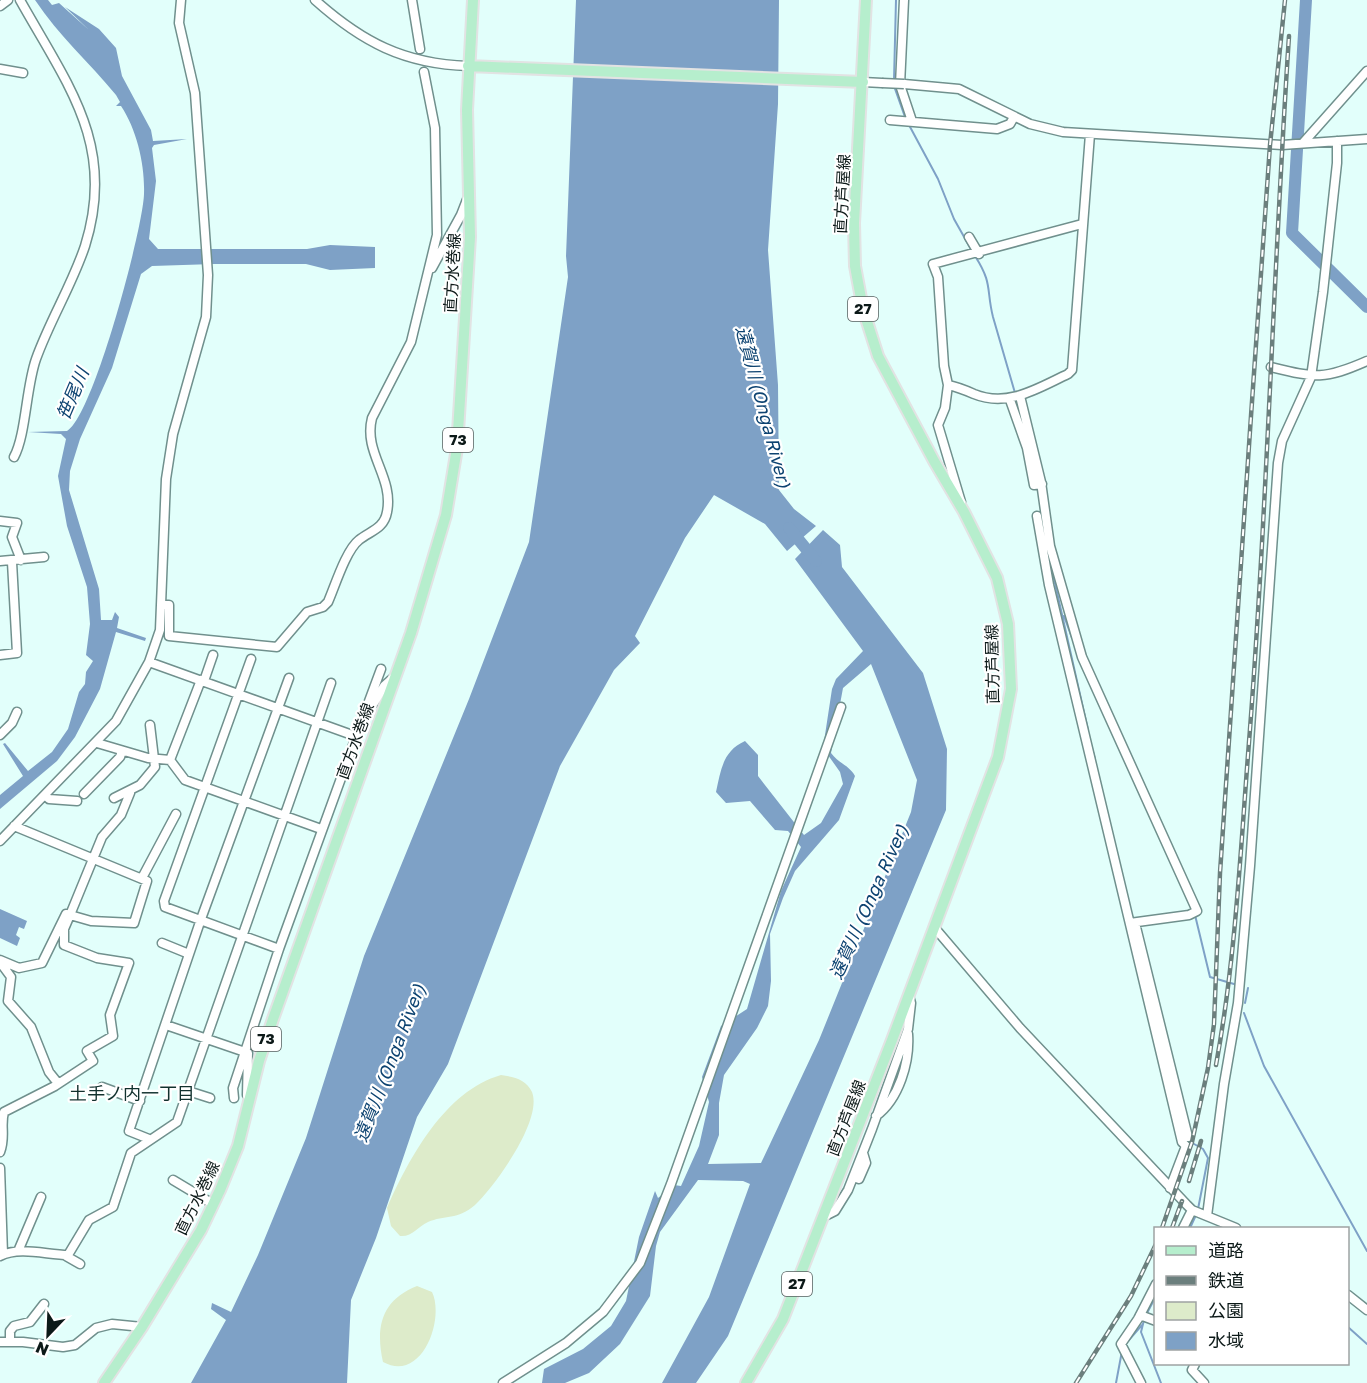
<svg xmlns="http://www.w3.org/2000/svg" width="1367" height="1383" font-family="'Golos Text','Noto Sans JP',sans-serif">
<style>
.green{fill:#ddebca}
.water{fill:#7ea1c6;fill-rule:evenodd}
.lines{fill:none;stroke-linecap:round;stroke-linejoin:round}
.stream{stroke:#7ea1c6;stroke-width:2}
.river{stroke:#7ea1c6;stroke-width:12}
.minor-casing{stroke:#70908d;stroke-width:11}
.major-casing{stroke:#e2e3e3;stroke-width:14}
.minor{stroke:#fff;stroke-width:8}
.major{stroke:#b6eecd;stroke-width:10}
.rail-casing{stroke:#6b7f7d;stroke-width:4.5}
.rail{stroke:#fff;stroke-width:2;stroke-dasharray:7;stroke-linecap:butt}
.minor-bridge-casing{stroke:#70908d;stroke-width:11;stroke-linecap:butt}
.minor-bridge{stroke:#fff;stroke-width:8}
.labels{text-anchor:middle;stroke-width:4.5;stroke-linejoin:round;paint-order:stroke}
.shield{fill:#fff;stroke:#555e5d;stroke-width:1.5}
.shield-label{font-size:15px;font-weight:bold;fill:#0c1918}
.street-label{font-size:16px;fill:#0c1918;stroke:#fff}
.water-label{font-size:18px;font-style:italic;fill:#0d4371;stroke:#fff}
.neighbourhood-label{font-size:18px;fill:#12312e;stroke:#fff}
</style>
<rect width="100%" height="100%" fill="#e2fffb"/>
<path class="green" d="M501 1075C514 1077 526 1079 532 1092 543 1120 495 1186 475 1205 458 1220 444 1215 428 1222 417 1227 413 1237 400 1236L391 1226 387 1208C409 1158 445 1091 501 1075Z
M417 1286 432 1292C445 1319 422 1383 383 1362 375 1326 382 1300 417 1286Z"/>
<path class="water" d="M35 0H48L52 5 59 3 89 30 65 7 99 29 116 48 122 76 151 130 153 141 187 139 154 145 152 148 156 181 149 239 158 249H307L330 245 375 247V268L330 270 306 264H214L152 266 141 274 112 368 80 439 70 471 69 490 99 589 101 620H112L115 612 119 617 117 628 146 638 145 641 116 632 100 689 75 737 57 761 0 809V795L23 776 3 744 5 743 28 771 52 752 68 729 79 692 85 684 86 672 93 661 86 655 90 624 87 587 67 526 58 476 66 439 61 434 28 432 67 431C93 417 143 229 144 194 145 165 137 130 121 106H116L120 102 116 95C89 62 59 36 35 0Z
M576 0H779L778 104 768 250 778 385 779 490 794 509 816 526 787 551 765 524 714 495 685 538 635 636 640 643 614 670 560 766 448 1064 417 1117 376 1238 351 1300 347 1383H191L226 1320 211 1309 212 1303 231 1312 258 1255 306 1138 364 956 469 699 529 542 568 277 566 256Z
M823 530 840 545 842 567 923 673 947 749 946 810 728 1336 696 1383H662L709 1297 750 1184 743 1181 698 1180 660 1232 656 1246 650 1296 620 1344 589 1373 565 1383H542L544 1369 583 1349 611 1326 626 1301 639 1237 655 1191 658 1198 674 1185 681 1186 699 1146 709 1102 702 1077 721 1026 747 1009 781 891 801 847 788 831 775 830 750 801 726 803 716 792C721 769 723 751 745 741L758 755V776L804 835 821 823 843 784 840 772 823 748 832 689 836 679 863 651 795 559ZM871 664 917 780 911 812 819 1040 761 1163 708 1164 719 1135V1103L724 1075 757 1028 768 1006 771 981 770 934 783 898 795 871 839 820 855 776C849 765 838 763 831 753L843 688Z
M0 909 27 921 24 929 19 927 16 935 20 938 17 946 0 938Z"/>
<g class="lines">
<path class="stream" d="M894 80 896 0
M894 86 905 117
M909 125 938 179 954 219 972 251
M975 256C993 284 986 289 993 317 1000 342 1008 368 1015 393
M1042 516 1044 531
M1049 557 1088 730
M1064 616 1072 638
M1090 741 1095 759
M1186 896 1191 907
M1195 915 1210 977 1234 984
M1245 1003 1248 988
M1244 1013 1264 1066 1367 1251
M1187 1140 1203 1149 1208 1158 1198 1209
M1190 1228 1196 1215
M1146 1315 1156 1296
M1144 1320 1141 1332 1161 1383
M1348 1327 1367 1344
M1128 1341 1142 1325
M1116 1383 1122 1351"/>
<path class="river" d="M1306 0 1292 233 1367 307
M789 528 816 561"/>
<defs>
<path id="minor" d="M315 0C362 42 404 64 468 66
M412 0 420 49
M904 0 900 85 912 121
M0 6 8 0
M0 69 23 73
M863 82 882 83
M904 84 959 89 1030 124 1063 132 1282 145 1367 139
M890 120 997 129 1010 124 1014 117
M1303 143 1367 71
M969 237 979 254
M432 268 461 215 468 197
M1271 367C1316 378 1324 380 1367 361
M948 385C958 387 965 390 974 394 1008 408 1038 388 1068 374L1072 370 1090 134
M1020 396 1041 482 1050 546 1082 657 1197 911 1189 915 1130 923
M1010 400 1027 448 1034 485 1042 484
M14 457C26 435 26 387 36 359 50 320 72 285 85 246 117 145 67 84 20 0
M961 502 938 425 945 408 948 385 944 366 938 277 933 264 1082 224
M1037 516 1049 585 1182 1142 1186 1146 1170 1188
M0 521 17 523 12 537 21 560
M0 561 44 557
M162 605H169V636L277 647 307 612 323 607 328 602C335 586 346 550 359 540 370 531 384 529 387 512 394 477 363 453 372 418L411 342 437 235 435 128 424 72
M0 655 17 653 12 562
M251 659 164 901 165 907 279 949
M149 662 355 736
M204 681 213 655
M368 704 381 669
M0 735 12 723 17 712
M97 743 148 758 170 760 185 780 321 829
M170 760 201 680
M84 794 120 757 122 751
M45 795 49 799 77 801
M114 798 140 785 155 767 150 725
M0 841 116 721 149 662 160 630 166 479 173 434 206 317 208 275 195 93 179 23 181 0
M142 878 176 814
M1135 923 1188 1137
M934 927 1020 1028 1187 1205 1192 1210 1236 1228
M162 943 189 954
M0 960 19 968 42 963 66 914 70 915 102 837 121 815 130 793
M0 962 11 977 8 1001 31 1027 49 1072 57 1082
M166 1025 248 1053 247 1095
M102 1087 140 1101
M188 1091 210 1098
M234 1098 233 1088 279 949 368 704 374 703 384 686 394 677
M876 1116C899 1099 910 1062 908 1034
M149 1139 129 1131 201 919 289 678
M0 1152C6 1136 0 1126 4 1112L55 1086 93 1061 87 1051 113 1036 110 1015 129 963 97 958 64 945V929L70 915 91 921 134 923 147 881 14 826
M0 1168 3 1254
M853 1177 859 1179 866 1163 863 1153
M173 1180 213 1204
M825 1216 835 1211 848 1190 872 1129 908 1029 911 1003 909 996
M1207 1216 1224 1084 1238 1003 1250 866 1278 463 1282 441 1311 377 1323 292 1337 163V141
M1183 1228 1192 1210
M19 1249 41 1197
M0 1256C20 1246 47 1255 68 1255L89 1220 113 1207 131 1153 177 1122 331 683
M66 1256 80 1264
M1348 1295 1367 1310
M1140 1315 1156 1321
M0 1342H23L63 1347 75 1345 96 1328 112 1324 142 1327
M10 1342V1331L14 1326 30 1322 44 1304
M1195 1364 1192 1370 1204 1383
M503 1383 566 1343 603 1312 640 1263 671 1184 841 707
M1141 1383 1121 1344 1138 1319 1156 1284"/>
<path id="major" d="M468 66 863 82
M104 1383 142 1327 201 1230 220 1190 238 1146 259 1061 273 1019 411 633 446 515 457 448 470 237 467 110 473 0
M746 1383 783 1319 892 1040 998 757 1011 689 1008 624 997 578 964 512 934 461 878 356 863 309 855 266 854 223 866 0"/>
</defs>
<use href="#minor" class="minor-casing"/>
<use href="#major" class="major-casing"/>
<use href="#minor" class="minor"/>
<use href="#major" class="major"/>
<defs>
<path id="rail" d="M1216 1065C1235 962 1240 859 1248 755 1267 516 1273 276 1289 36
M1189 1181 1201 1141
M1162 1228 1192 1142 1208 1068 1214 1024 1220 873 1251 416 1270 145 1285 0
M1172 1228 1182 1201
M1076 1383 1131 1296 1156 1244"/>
</defs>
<use href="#rail" class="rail-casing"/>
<use href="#rail" class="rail"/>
<defs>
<path id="minor-bridge" d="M882 83 904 84"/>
</defs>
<use href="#minor-bridge" class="minor-bridge-casing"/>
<use href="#minor-bridge" class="minor-bridge"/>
</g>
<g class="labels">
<g class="shield">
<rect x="848" y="297" width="30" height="24" rx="4.5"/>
<rect x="443" y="428" width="30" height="24" rx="4.5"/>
<rect x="251" y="1027" width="30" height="24" rx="4.5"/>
<rect x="782" y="1272" width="30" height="24" rx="4.5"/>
</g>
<g class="shield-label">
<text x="863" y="314">27</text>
<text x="458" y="445">73</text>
<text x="266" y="1044">73</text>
<text x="797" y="1289">27</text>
</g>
<g class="street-label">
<text transform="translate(842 194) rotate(-87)" y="6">直方芦屋線</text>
<text transform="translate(452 273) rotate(-87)" y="6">直方水巻線</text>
<text transform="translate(992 664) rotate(-91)" y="6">直方芦屋線</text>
<text transform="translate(355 741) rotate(-70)" y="6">直方水巻線</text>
<text transform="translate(846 1118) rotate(-69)" y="6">直方芦屋線</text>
<text transform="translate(197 1198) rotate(-64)" y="6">直方水巻線</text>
</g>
<g class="water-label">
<text transform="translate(73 394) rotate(-67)" y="6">笹尾川</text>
<text transform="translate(763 407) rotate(75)" y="6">遠賀川 (Onga River)</text>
<text transform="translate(869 902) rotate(-66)" y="6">遠賀川 (Onga River)</text>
<text transform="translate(390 1063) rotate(-69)" y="6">遠賀川 (Onga River)</text>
</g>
<g class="neighbourhood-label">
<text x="132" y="1100">土手ノ内一丁目</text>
</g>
</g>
<rect x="1154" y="1227" width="195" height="138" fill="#ffffff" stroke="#9ea3a3" stroke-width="1.5"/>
<rect x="1166" y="1246" width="30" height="9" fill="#b6eecd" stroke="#9ea3a3" stroke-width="1.5"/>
<text x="1208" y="1257" font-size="18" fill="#0c1918">道路</text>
<rect x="1166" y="1276" width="30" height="9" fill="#6b7f7d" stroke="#9ea3a3" stroke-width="1.5"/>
<text x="1208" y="1287" font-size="18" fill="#0c1918">鉄道</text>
<rect x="1166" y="1302" width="30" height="18" fill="#ddebca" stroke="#9ea3a3" stroke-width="1.5"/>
<text x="1208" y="1317" font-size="18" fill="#0c1918">公園</text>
<rect x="1166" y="1332" width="30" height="18" fill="#7ea1c6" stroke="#9ea3a3" stroke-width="1.5"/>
<text x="1208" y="1347" font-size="18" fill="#0c1918">水域</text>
<g transform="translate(48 1335) rotate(203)" stroke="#ffffff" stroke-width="4.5" paint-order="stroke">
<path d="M0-4.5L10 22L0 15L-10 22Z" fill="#0c1918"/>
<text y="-9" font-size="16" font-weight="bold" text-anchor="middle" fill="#0c1918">N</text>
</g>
</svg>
